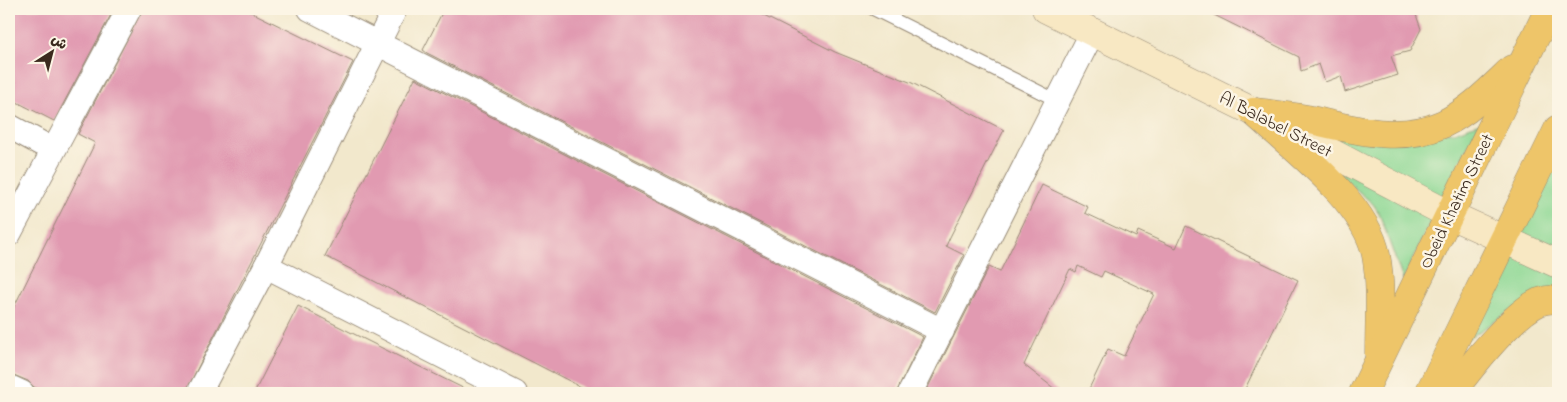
<svg xmlns="http://www.w3.org/2000/svg" width="1567" height="402" viewBox="0 0 1567 402" font-family="'Indie Flower','Playpen Sans Arabic',sans-serif">
  <style>
    .green { fill: #8ed894; stroke: #648159 }
    .building { fill: #e19ab1 }
    .lines { fill: none; stroke-linecap: round; stroke-linejoin: round }
    .lane-casing { stroke: #968975; stroke-width: 14 }
    .street-casing { stroke: #968975; stroke-width: 26 }
    .secondary-casing { stroke: #968975; stroke-width: 29 }
    .primary-casing { stroke: #968975; stroke-width: 29 }
    .lane { stroke: #fff; stroke-width: 12 }
    .street { stroke: #fff; stroke-width: 24 }
    .secondary { stroke: #f8e8c3; stroke-width: 28 }
    .primary { stroke: #eec569; stroke-width: 28 }
    .labels { text-anchor: middle; stroke-width: 5; stroke-linejoin: round; paint-order: stroke }
    .street-label { font-size: 18px; fill: #3b2a1e; stroke: #fcf5e5 }
  </style>
  <rect width="100%" height="100%" fill="#fcf5e5"/>
  <filter id="ink" filterUnits="userSpaceOnUse"><feTurbulence type="fractalNoise" baseFrequency=".02" numOctaves="2"/><feDisplacementMap in="SourceGraphic" scale="10" xChannelSelector="R" yChannelSelector="G"/><feConvolveMatrix kernelMatrix="1 2 1 2 8 2 1 2 1" color-interpolation-filters="sRGB"/></filter>
  <filter id="wash" filterUnits="userSpaceOnUse"><feTurbulence type="fractalNoise" baseFrequency=".0096" numOctaves="4" result="noise"/><feDisplacementMap in="SourceGraphic" scale="20" xChannelSelector="R" yChannelSelector="G"/><feGaussianBlur stdDeviation="1.12" result="paint"/><feColorMatrix in="noise" values="0 0 0 0 0 0 0 0 0 0 0 0 0 0 0 0 0 1.4 0 .05"/><feComposite in="paint" operator="in"/></filter>
  <g filter="url(#wash)">
    <rect width="100%" height="100%" fill="#f2e8cc"/>
    <g class="green">
      <path d="M1480,123L1441,199L1317,138L1454,132Z"/>
      <path d="M1310,149L1434,214L1403,280L1379,213L1373,204Z"/>
      <path d="M1558,153V256L1516,235Z"/>
      <path d="M1507,252L1558,274V292L1517,307L1463,342Z"/>
    </g>
    <g id="blocks">
      <g class="building">
        <path d="M9,9H114L54,121L9,98Z"/>
        <path d="M143,9H245L353,62L185,393H47L34,387L28,381L9,373V317L95,143L78,134Z"/>
        <path d="M444,9H750L835,52L912,83L1004,130L950,237L946,246L964,255L935,312L427,53L423,50Z"/>
        <path d="M1202,9H1414L1421,29L1410,51L1391,56L1398,75L1345,92L1341,76L1325,82L1319,64L1301,71L1299,57Z"/>
        <path d="M415,78L923,337L896,393H593L325,256Z"/>
        <path d="M1042,185L1088,207L1085,213L1136,237L1138,231L1176,248L1186,226L1298,280L1243,393H1087L1108,349L1124,356L1154,294L1104,271L1101,277L1078,266L1076,272L1070,269L1024,365L1060,393H925L989,267L1000,272Z"/>
        <path d="M298,306L396,355L473,393H254Z"/>
      </g>
    </g>
  </g>
  <g filter="url(#ink)">
    <use href="#blocks" fill-opacity="0" stroke="#968975" stroke-width="1"/>
    <g class="lines">
      <defs>
        <path id="lane" d="M873,9L1058,101"/>
        <g id="street">
          <path d="M310,9L942,331"/>
          <path d="M9,126L53,150"/>
          <path d="M9,234L129,9"/>
          <path d="M266,266L515,393"/>
          <path d="M9,387L22,393"/>
          <path d="M199,393L266,266L395,9"/>
          <path d="M910,393L1092,33"/>
        </g>
        <path id="secondary" d="M1046,9L1254,112L1448,214L1558,264"/>
        <g id="primary">
          <path d="M1254,112C1272,114 1290,116 1307,119C1353,129 1398,144 1443,124C1470,111 1491,89 1512,69"/>
          <path d="M1254,112C1293,148 1366,202 1376,255C1382,287 1379,322 1379,355"/>
          <path d="M1363,393L1549,9"/>
          <path d="M1429,393L1558,129"/>
          <path d="M1451,393C1470,368 1511,315 1539,302C1545,300 1552,299 1558,300"/>
        </g>
      </defs>
      <use href="#lane" class="lane-casing"/>
      <use href="#street" class="street-casing"/>
      <use href="#secondary" class="secondary-casing"/>
      <use href="#primary" class="primary-casing"/>
      <use href="#lane" class="lane"/>
      <use href="#street" class="street"/>
      <use href="#secondary" class="secondary"/>
      <use href="#primary" class="primary"/>
    </g>
  </g>
  <g class="labels">
    <g class="street-label">
      <text transform="translate(1276 124) rotate(27)" y="6">Al Balabel Street</text>
      <text transform="translate(1456 201) rotate(-64)" y="6">Obeid Khatim Street</text>
    </g>
  </g>
  <rect width="1567" height="402" fill="none" stroke="#fcf5e5" stroke-width="30"/>
  <g transform="translate(52 52) rotate(36)" stroke="#fcf5e5" stroke-width="4" paint-order="stroke">
  <path d="M0-4L9 19L0 12L-9 19Z" fill="#3b2a1e"/>
  <text y="-8" font-size="14" font-weight="bold" text-anchor="middle" fill="#3b2a1e">ش</text>
  </g>
</svg>
